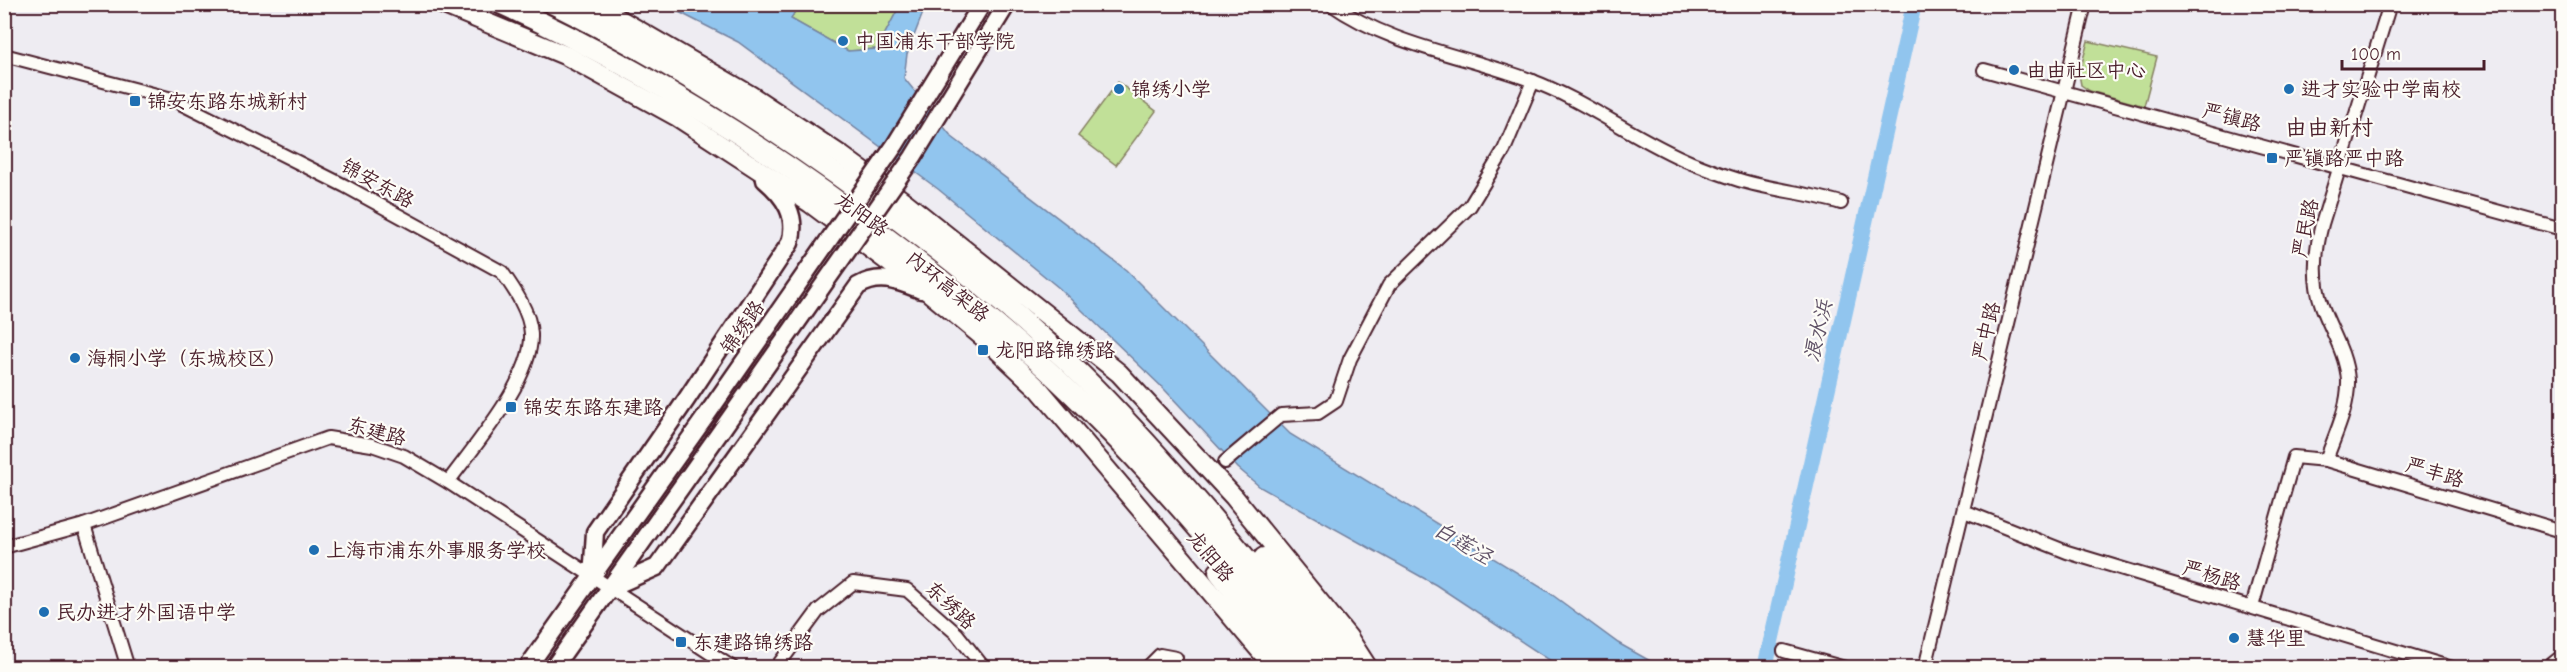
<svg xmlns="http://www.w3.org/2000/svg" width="2567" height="672" viewBox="0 0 2567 672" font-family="'Comic Neue','LXGW WenKai TC',sans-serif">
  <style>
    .green { fill: #c1e098; stroke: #868062; stroke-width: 1.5 }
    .water { fill: #91c5ee; stroke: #7583a0; stroke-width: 1.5 }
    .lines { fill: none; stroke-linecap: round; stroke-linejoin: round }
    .river { stroke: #91c5ee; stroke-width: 16 }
    .minor-casing { stroke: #4a1f2b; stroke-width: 16 }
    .secondary-casing { stroke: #4a1f2b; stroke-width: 21 }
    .primary-casing { stroke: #4a1f2b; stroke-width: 22 }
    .trunk-casing { stroke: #4a1f2b; stroke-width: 24 }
    .minor { stroke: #fdfcf7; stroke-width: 12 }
    .secondary { stroke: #fdfcf7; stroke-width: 16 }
    .primary { stroke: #fdfcf7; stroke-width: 18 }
    .trunk { stroke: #fdfcf7; stroke-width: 20 }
    .secondary-bridge-casing { stroke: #4a1f2b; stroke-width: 21; stroke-linecap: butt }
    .secondary-bridge { stroke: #fdfcf7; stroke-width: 16 }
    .poi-dot { fill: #1f6fb2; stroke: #fdfcf7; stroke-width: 2 }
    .labels { text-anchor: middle; stroke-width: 4.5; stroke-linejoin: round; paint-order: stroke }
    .poi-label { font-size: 20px; fill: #4a1f2b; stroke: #fdfcf7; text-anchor: start }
    .street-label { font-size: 20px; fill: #4a1f2b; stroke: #fdfcf7 }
    .water-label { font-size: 21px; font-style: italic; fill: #5f5166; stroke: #fdfcf7 }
    .quarter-label { font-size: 22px; fill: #4a1f2b; stroke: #fdfcf7 }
  </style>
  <rect width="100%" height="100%" fill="#eeecf2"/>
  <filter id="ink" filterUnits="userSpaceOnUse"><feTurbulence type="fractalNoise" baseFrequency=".0167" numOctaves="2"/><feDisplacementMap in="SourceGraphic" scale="12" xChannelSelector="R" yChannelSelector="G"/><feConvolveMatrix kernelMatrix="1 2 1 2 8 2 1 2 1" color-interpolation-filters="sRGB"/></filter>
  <g filter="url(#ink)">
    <g class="green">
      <path d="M805,5H900L877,49L848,51L791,19L795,11Z"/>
      <path d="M2088,41L2157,57L2144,106L2090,91L2081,85L2079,74Z"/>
      <path d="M1118,82L1156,111L1116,165L1078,136Z"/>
    </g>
    <path class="water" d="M754,4L761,9L783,5H805L795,11L791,19L848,51L877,49L900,5H926L907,54L904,78L952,137L1126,270L1290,434L1547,591L1618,643L1661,667H1560L1436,585L1260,487L1238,468L1165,390L1059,288L938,189L738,42L665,5Z"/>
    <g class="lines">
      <path class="river" d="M1765,668L1914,4"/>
      <defs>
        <g id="minor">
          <path d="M1331,4C1391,46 1463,55 1530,80C1587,101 1636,140 1692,163C1707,169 1723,175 1739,180C1772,190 1808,193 1841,203"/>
          <path d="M4,55L172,99L345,186L502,272C514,289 530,312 531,334C533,379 474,446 448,482"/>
          <path d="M1984,70L2562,229"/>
          <path d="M2326,460C2335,435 2349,407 2348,380C2346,353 2331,331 2322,306C2312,279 2315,251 2322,224L2390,4"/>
          <path d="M1225,462L1281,415L1318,413L1336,401L1350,359L1389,285L1470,206L1504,150L1533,81"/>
          <path d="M1964,511L2067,552L2452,668"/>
          <path d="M84,525L128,668"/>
          <path d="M4,547L84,525L328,438L372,445L404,456L448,482L733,668"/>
          <path d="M2252,607L2294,457L2326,460L2562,531"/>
          <path d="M1784,651L1845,668"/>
          <path d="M776,668L818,611L853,583L907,590L957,634L984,668"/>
          <path d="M1147,668L1160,655L1176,658"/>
          <path d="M1925,668L2085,4"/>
        </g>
        <g id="secondary">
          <path d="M592,578L595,532L686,400L790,243C798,216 785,197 765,180"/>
          <path d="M610,588L657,567L858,286C880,273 898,281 921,290"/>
          <path d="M527,668L706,416"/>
          <path d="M553,668L723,428"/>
        </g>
        <g id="primary">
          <path d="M442,4L567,56L676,116L810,203L930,293L989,342L1039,389L1275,668"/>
          <path d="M593,4L750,95L842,156L906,203L1119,373L1234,497L1348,637L1368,668"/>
          <path d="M2552,668L2562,660"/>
        </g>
        <g id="trunk">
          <path d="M502,4C644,69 777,153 900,248C955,290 1009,333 1059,381C1152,469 1233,568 1313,668"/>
          <path d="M554,4C683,68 804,147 918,235C983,285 1048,339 1105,399C1187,484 1261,576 1335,668"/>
          <path d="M1264,558L1358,668"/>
          <path d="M1219,572L1293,668"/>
        </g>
      </defs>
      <use href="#minor" class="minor-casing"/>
      <use href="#secondary" class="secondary-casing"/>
      <use href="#primary" class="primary-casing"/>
      <use href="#trunk" class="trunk-casing"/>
      <use href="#minor" class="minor"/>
      <use href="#secondary" class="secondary"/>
      <use href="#primary" class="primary"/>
      <use href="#trunk" class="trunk"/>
      <defs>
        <g id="secondary-bridge">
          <path d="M706,416L895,145L982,4"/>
          <path d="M723,428L913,157L1007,4"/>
        </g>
      </defs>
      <use href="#secondary-bridge" class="secondary-bridge-casing"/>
      <use href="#secondary-bridge" class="secondary-bridge"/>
    </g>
  </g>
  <g class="poi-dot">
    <circle cx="843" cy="41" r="6"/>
    <circle cx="2014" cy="70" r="6"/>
    <circle cx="1119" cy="89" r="6"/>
    <circle cx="2289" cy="89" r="6"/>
    <rect x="129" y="95" width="12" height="12" rx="3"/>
    <rect x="2266" y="152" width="12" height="12" rx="3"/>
    <rect x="977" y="344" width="12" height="12" rx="3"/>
    <circle cx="75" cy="358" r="6"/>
    <rect x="505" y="401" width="12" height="12" rx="3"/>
    <circle cx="314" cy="550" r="6"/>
    <circle cx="44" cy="612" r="6"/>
    <circle cx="2234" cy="638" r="6"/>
    <rect x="675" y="636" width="12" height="12" rx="3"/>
  </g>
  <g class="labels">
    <g class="poi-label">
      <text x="855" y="48">中国浦东干部学院</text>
      <text x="2026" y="77">由由社区中心</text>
      <text x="1131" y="96">锦绣小学</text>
      <text x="2301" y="96">进才实验中学南校</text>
      <text x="147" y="108">锦安东路东城新村</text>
      <text x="2284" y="165">严镇路严中路</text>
      <text x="995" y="357">龙阳路锦绣路</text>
      <text x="87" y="365">海桐小学（东城校区）</text>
      <text x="523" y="414">锦安东路东建路</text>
      <text x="326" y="557">上海市浦东外事服务学校</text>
      <text x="56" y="619">民办进才外国语中学</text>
      <text x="2246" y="645">慧华里</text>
      <text x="693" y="649">东建路锦绣路</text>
    </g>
    <g class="street-label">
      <text transform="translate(2232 117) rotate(15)" y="7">严镇路</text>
      <text transform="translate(378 183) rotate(29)" y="7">锦安东路</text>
      <text transform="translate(862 214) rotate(36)" y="7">龙阳路</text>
      <text transform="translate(2305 228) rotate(-78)" y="7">严民路</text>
      <text transform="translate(948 286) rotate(39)" y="7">内环高架路</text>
      <text transform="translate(742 327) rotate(-55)" y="7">锦绣路</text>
      <text transform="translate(1986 331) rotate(-76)" y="7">严中路</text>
      <text transform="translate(377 431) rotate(15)" y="7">东建路</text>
      <text transform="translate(2435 472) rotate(17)" y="7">严丰路</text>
      <text transform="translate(1211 556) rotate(50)" y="7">龙阳路</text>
      <text transform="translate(2212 575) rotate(17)" y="7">严杨路</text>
      <text transform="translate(951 605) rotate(43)" y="7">东绣路</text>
    </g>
    <g class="water-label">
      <text transform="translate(1818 331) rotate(-77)" y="7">浪水浜</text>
      <text transform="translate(1463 543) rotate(30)" y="7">白莲泾</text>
    </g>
    <g class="quarter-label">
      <text x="2329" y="135">由由新村</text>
    </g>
  </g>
  <rect width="2567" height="672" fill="none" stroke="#fdfcf7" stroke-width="24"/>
  <rect x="12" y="12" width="2543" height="648" fill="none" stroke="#4a1f2b" stroke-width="2" filter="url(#ink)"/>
  <path d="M2342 60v9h142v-9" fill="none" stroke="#4a1f2b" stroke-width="3"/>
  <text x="2351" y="60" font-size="18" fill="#4a1f2b" stroke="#fdfcf7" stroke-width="4.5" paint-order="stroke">100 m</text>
</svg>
